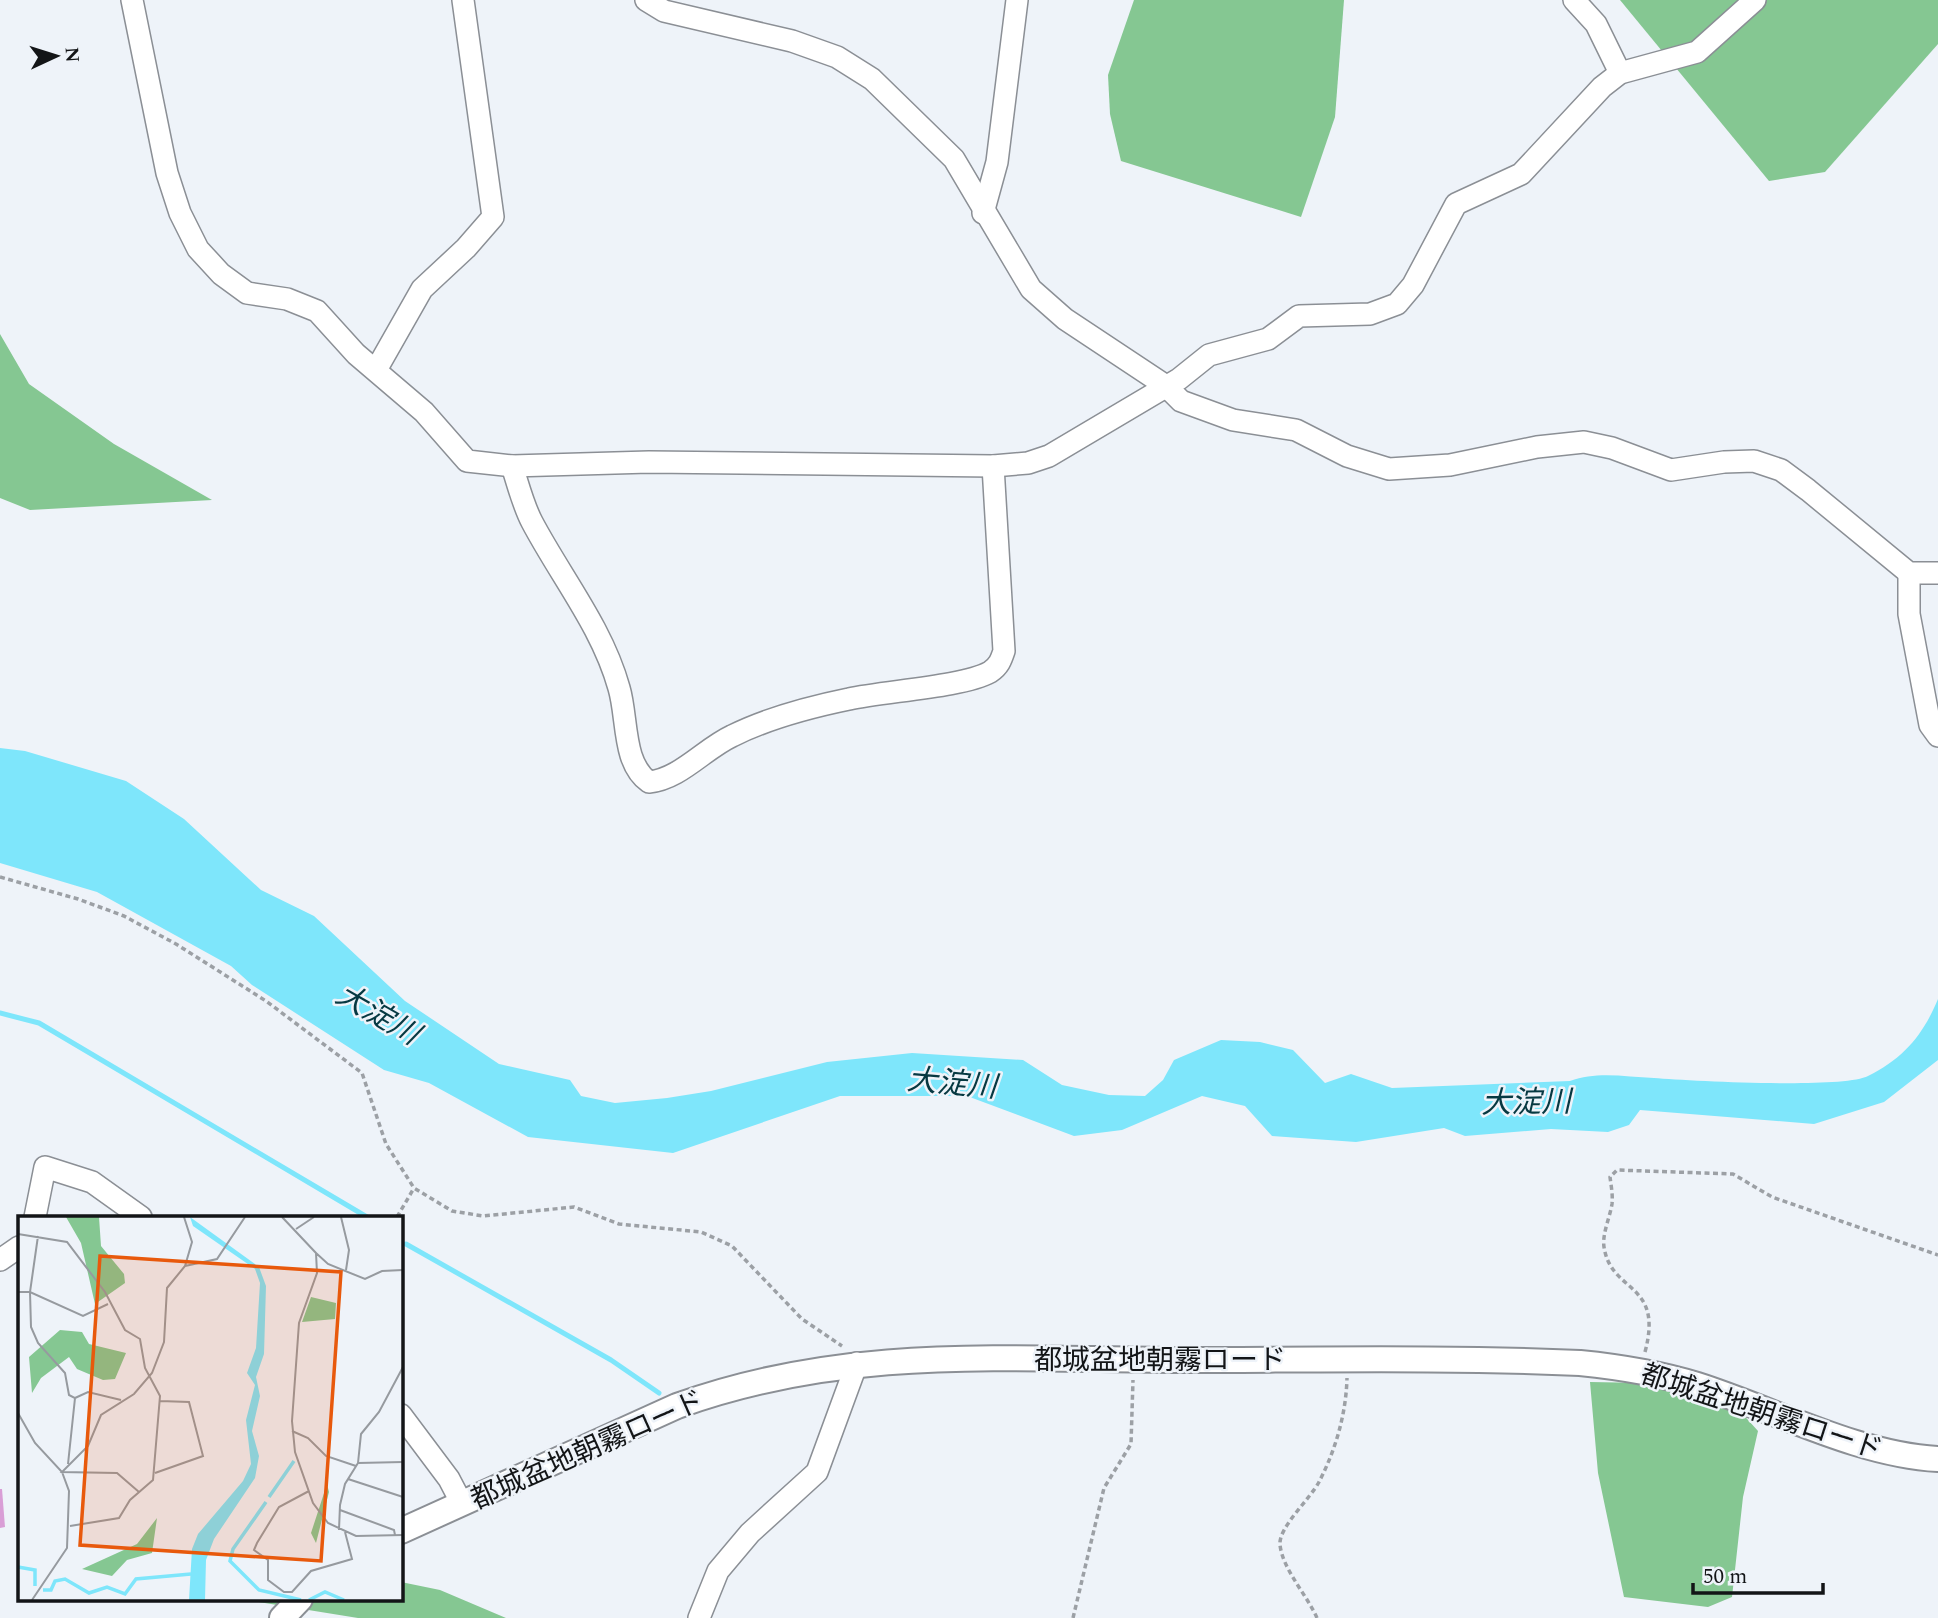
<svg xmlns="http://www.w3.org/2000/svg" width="1938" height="1618" viewBox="0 0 1938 1618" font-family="Spectral,'Noto Sans JP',serif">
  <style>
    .forest { fill: #85c792 }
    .water { fill: #7ee6fb }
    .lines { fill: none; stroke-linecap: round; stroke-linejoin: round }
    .stream { stroke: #7ee6fb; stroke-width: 5 }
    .building { fill: #d99ed6 }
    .minor-casing { stroke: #8b8f95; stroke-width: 24 }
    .tertiary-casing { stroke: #8b8f95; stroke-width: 28 }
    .path { stroke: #9ca0a5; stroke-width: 3.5; stroke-dasharray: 5 3.5; stroke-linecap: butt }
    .minor { stroke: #fff; stroke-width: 21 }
    .tertiary { stroke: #fff; stroke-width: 24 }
    .labels { text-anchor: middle; stroke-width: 5; stroke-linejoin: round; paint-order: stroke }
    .street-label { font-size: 28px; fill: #131517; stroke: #eef3f9 }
    .water-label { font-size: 30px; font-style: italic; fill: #063942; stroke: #eef3f9 }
    .inset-river { fill: none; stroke: #7ee6fb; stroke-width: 3.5 }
    .inset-road { fill: none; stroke: #969a9f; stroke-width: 2 }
    .view { fill: #e8590c; fill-opacity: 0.15; stroke: #e8590c; stroke-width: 3.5 }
    .inset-edge { fill: none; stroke: #131517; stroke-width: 3.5 }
  </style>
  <rect width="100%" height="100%" fill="#eef3f9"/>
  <g class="forest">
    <path d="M1134,0H1344L1335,117L1301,217L1121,161L1110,114L1108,75Z"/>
    <path d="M1620,0H1938V44L1825,172L1769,181Z"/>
    <path d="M0,334L29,384L114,444L212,500L30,510L0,498Z"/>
    <path d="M1590,1382L1645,1383L1739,1410L1758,1431L1743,1497L1732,1597L1708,1607L1624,1597L1598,1473Z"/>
    <path d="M401,1582L440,1590L506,1618H358L240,1599H401Z"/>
  </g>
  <path class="water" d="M0,748L25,751L126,781L184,819L261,890L314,916L405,1001L499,1064L570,1080L581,1096L615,1103L667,1098L711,1091L827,1062L912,1053L1023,1060L1062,1085L1109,1095L1145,1096L1163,1080L1174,1060L1221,1040L1260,1042L1293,1050L1325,1083L1351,1074L1392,1088L1570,1081C1597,1071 1626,1077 1654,1078C1690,1081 1843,1089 1868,1076C1904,1058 1923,1035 1938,999V1060L1884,1102L1814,1124L1640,1110L1629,1125L1608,1132L1551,1129L1465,1136L1444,1128L1356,1142L1272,1136L1245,1106L1202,1096L1122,1130L1074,1136L967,1096H840L673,1153L528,1137L429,1083L384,1070L252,985L231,966L97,892L0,863Z"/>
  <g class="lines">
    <g class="stream">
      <path d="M0,1013L39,1023L367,1217"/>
      <path d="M406,1244L611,1360L659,1393"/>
    </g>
  </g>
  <path class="building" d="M0,1489H2L5,1527L0,1528Z"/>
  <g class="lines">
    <defs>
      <g id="minor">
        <path d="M132,0L167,173L180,213L198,249L221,274L247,293L287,299L317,311L356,354L424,412L467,461L512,466L649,462L993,466L1028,463L1049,456L1179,379L1209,355L1268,339L1299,316L1370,314L1397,304L1413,285L1456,204L1521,174L1602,87L1620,73L1697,52L1755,0"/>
        <path d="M646,0L664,11L792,41L837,57L872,79L954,159L1031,289L1065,319L1166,386L1181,401L1233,420L1296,430L1347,456L1389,469L1450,465L1537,447L1584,442L1612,448L1671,470L1724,462L1754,461L1781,470L1808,490L1909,573H1938"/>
        <path d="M1574,0L1596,24L1620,73"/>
        <path d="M983,213L997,162L1017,0"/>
        <path d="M376,370L422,289L466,248L493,217L463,0"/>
        <path d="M512,466C518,484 523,505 532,522C561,577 602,627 619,688C628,718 622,763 649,782C680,779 704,749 732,736C768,718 810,707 849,699C884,691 963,687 990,672C999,666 1001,660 1004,651L993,466"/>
        <path d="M1909,573V614L1930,725L1938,736"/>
        <path d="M35,1217L45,1167L92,1182L141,1217"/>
        <path d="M0,1260L19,1247"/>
        <path d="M401,1415L449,1479L462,1504"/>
        <path d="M699,1618L718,1571L750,1533L817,1472L857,1363"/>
      </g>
      <g id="tertiary">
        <path d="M401,1531L677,1406C843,1346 1001,1359 1173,1360C1309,1360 1445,1357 1580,1363C1620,1367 1658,1373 1697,1385C1773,1409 1858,1455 1938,1459"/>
        <path d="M282,1618L300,1599"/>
      </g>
    </defs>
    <use href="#minor" class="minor-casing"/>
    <use href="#tertiary" class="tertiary-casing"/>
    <g class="path">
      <path d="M0,877L78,899L124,916L176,944L266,1001L362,1073L386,1144L414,1188L452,1211L483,1216L574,1207L619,1224L701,1232L732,1246L802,1319L842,1346"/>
      <path d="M397,1217L414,1188"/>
      <path d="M1645,1352C1664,1281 1611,1294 1604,1247C1602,1234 1610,1217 1612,1204C1613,1195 1611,1185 1610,1177L1617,1170L1733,1174L1772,1197L1938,1255"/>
      <path d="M1073,1618L1104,1488L1131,1444L1133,1380"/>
      <path d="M1317,1618C1307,1595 1283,1570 1280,1545C1278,1528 1310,1499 1319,1482C1336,1449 1346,1414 1347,1378"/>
    </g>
    <use href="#minor" class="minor"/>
    <use href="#tertiary" class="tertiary"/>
  </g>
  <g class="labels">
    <g class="street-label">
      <text x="1160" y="1369">都城盆地朝霧ロード</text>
      <text transform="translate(1762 1411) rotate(18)" y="10">都城盆地朝霧ロード</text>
      <text transform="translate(587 1449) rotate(-24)" y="10">都城盆地朝霧ロード</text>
    </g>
    <g class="water-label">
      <text transform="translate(378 1014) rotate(30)" y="10">大淀川</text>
      <text transform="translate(952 1083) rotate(5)" y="10">大淀川</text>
      <text transform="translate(1526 1102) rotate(-1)" y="10">大淀川</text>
    </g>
  </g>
  <g transform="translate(18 1216)">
    <rect width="385" height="385" fill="#eef3f9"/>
    <path d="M48,1H81L83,30L106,58L107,67L77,88L63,27ZM293,81L318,87L317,103L284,106ZM42,114L64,116L71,128L108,137L97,163L85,164L59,153L51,141L23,162L14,177L11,141ZM309,268L311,276L298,327L293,317ZM139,302L134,337L109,344L94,360L64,353L119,328Z" fill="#85c792"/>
    <path d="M172,1L241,51L248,70L246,138L238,161L242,180L234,215L241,240L237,262L196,323L188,344L187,384H171L174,333L180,318L225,265L233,248L228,204L237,169L229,157L238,132L242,67L237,53L175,10Z" fill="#7ee6fb"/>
    <path class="inset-river" d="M251,281L276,245M248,286L215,333L212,345L241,374L283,384M0,351L17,354V370M25,374H33L37,365L47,363L71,377L89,371L107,378L118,363L173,358M291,384L307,376L326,384"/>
    <path class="inset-road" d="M264,1L298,37L299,57L281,107L274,205L277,236L295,287L310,307L338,320L385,319M323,1L331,34L328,54M278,13L296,1M0,18L49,26L87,76L107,114L122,123L127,152L142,180L135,264L112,284L101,302L52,310M20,20L12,76L13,111L20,127L47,157L51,179L57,182L50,248M298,37L310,48L347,63L364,55L385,54M167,50L199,43L227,1M0,76H12L65,100L90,88M57,182L70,176L103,184M0,197L17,227L44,256L51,275L49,332L14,384M274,215L290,222L308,240L338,250M340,247L385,246M137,257L185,240L171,186L142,185M330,263L385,281M291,275L261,291L239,327L236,334L250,344V364L266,376H274L293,355L334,343L327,316M121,276L99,257L44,256L70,230L83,199L116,178L134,157L146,126L149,72L167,50L174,26L166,1M322,294L376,314L377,319M321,314L322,289L327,268L340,247L343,218L361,196L385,151"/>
    <path class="view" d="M82,40L323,56L303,345L62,329Z"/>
    <rect width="385" height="385" class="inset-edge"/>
  </g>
  <g transform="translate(56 56) rotate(86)" stroke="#eef3f9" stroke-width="5" paint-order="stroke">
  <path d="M0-5L12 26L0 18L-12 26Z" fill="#131517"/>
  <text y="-10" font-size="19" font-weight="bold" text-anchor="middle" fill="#131517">N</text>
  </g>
  <path d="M1693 1583v10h130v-10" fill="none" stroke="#131517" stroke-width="3.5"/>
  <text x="1703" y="1583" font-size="21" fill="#131517" stroke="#eef3f9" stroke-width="5" paint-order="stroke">50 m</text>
</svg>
